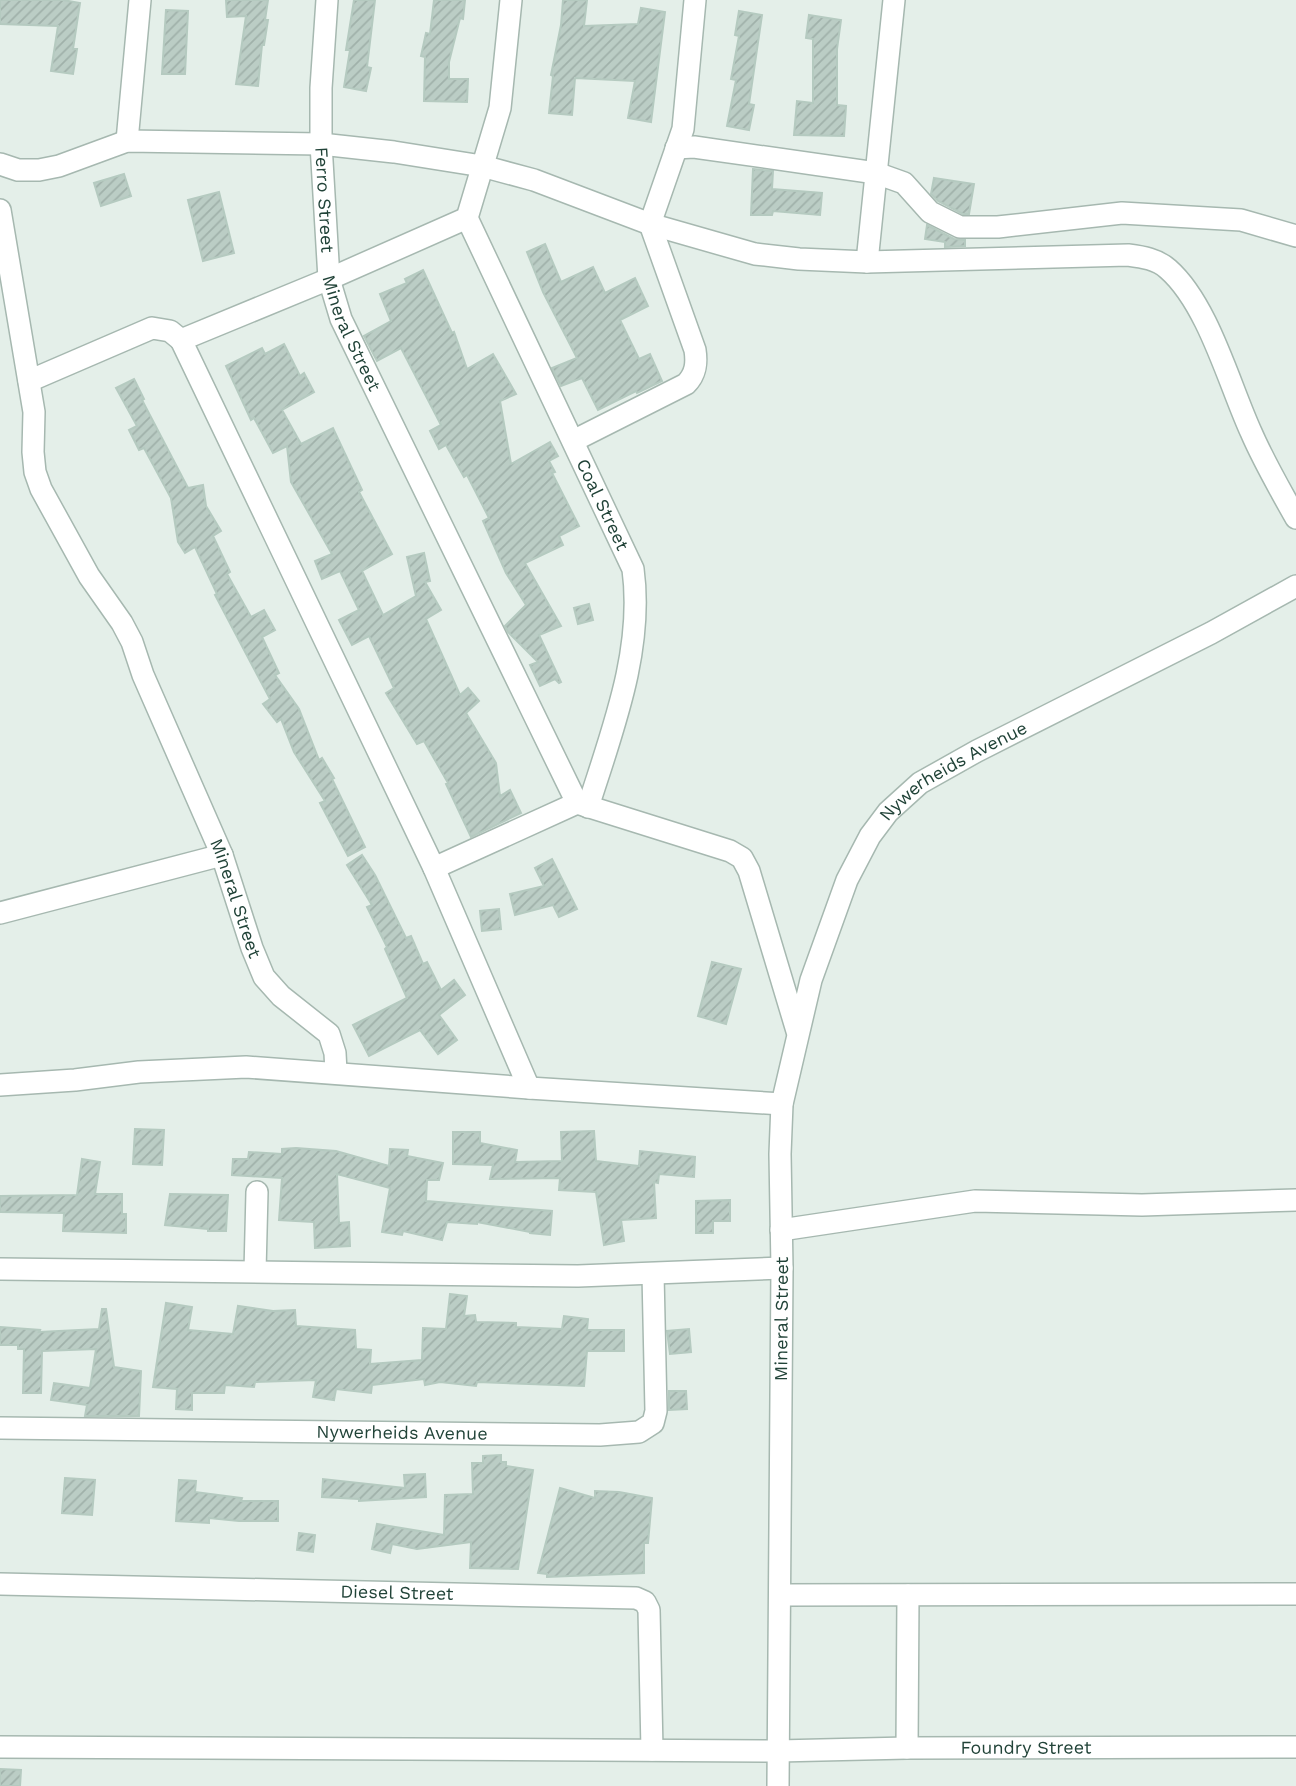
<svg xmlns="http://www.w3.org/2000/svg" width="1296" height="1786" viewBox="0 0 1296 1786" font-family="'Work Sans',sans-serif">
  <style>
    .building { fill: url(#building-hatch); stroke: #b5cac0; stroke-width: 2 }
    .lines { fill: none; stroke-linecap: round; stroke-linejoin: round }
    .minor-casing { stroke: #a6b8b0; stroke-width: 24 }
    .minor { stroke: #fff; stroke-width: 21 }
    .labels { text-anchor: middle; stroke-width: 7; stroke-linejoin: round; paint-order: stroke }
    .street-label { font-size: 18px; fill: #214338; stroke: #f5fbf8 }
  </style>
  <defs>
    <pattern id="building-hatch" width="6" height="6" patternUnits="userSpaceOnUse" patternTransform="scale(1.75)"><rect width="6" height="6" fill="#bbcdc5"/><path d="M-1 1l2-2M0 6l6-6M5 7l2-2" fill="none" stroke="#a0b1aa"/></pattern>
  </defs>
  <rect width="100%" height="100%" fill="#e4efe9"/>
  <g class="building">
    <path d="M0,0H63L80,3L73,49H77L73,74L51,71L58,26L0,24Z"/>
    <path d="M226,0H268L265,20H268L264,45H262L258,86L236,84L246,16L227,17Z"/>
    <path d="M354,0H375L367,67L371,68L366,91L344,87L350,50H346Z"/>
    <path d="M434,0H465L463,19L460,18L449,62V79H468L467,102L424,101L425,57L421,56L426,33L430,34Z"/>
    <path d="M563,0H587L584,26L638,24L641,8L665,12L651,122L628,118L635,81L575,78L572,115L549,113L553,76L551,75L561,25Z"/>
    <path d="M166,10L188,11L185,74H162Z"/>
    <path d="M739,11L762,15L749,104L754,105L749,130L727,126L736,80L731,79L739,36L735,35Z"/>
    <path d="M809,15L841,20L837,49V105L846,106L844,136L794,135L797,101L813,103V39L806,38Z"/>
    <path d="M753,169L773,171L772,189L822,193L820,215L773,211L772,215H751Z"/>
    <path d="M124,174L131,196L101,206L94,183Z"/>
    <path d="M934,178L974,184L969,214H963L938,201L931,194Z"/>
    <path d="M219,192L234,253L203,261L188,200Z"/>
    <path d="M927,225L954,239L965,240V246L945,247V242L925,239Z"/>
    <path d="M545,244L561,282L593,267L605,293L635,278L648,306L620,320L639,359L650,354L662,381L637,393L636,391L598,410L582,378L561,386L552,368L577,358L543,292L527,252Z"/>
    <path d="M423,270L452,333L454,332L467,369L493,354L516,394L500,401L511,464L550,442L558,456L549,461L555,472L552,473L579,526L559,536L563,545L525,563L561,626L539,635L561,682L559,683L555,679L540,686L530,665L538,662L508,632L505,626L526,605L506,573L483,521L489,518L467,475L464,477L446,445L439,449L430,431L441,425L401,348L377,361L364,336L391,321L380,294L407,283L405,279Z"/>
    <path d="M284,344L300,376L304,373L314,392L282,410L301,444L333,428L362,490L359,492L392,554L362,571L383,615L416,596L407,557L424,553L430,581L425,582L441,610L426,619L460,695L468,688L479,701L466,713L496,763L500,796L510,790L521,813L471,837L446,784L448,783L424,741L417,744L386,693L394,688L369,636L352,645L339,620L359,610L340,571L322,579L315,561L332,554L291,482L287,446L273,453L254,418L251,420L226,366L262,348L265,354Z"/>
    <path d="M134,379L144,399L142,400L188,488L203,485L206,506L221,531L213,536L230,572L227,574L251,617L264,610L275,630L262,637L279,673L275,675L299,709L319,760L322,758L334,778L332,779L365,847L348,856L320,803L325,801L294,752L281,719L277,722L263,704L270,699L215,595L217,594L195,547L185,553L178,542L171,498L144,448L139,450L129,430L137,426L116,388Z"/>
    <path d="M589,604L593,620L578,624L574,608Z"/>
    <path d="M362,855L375,875L406,938L411,936L423,964L427,962L441,990L454,980L465,995L439,1015L457,1040L438,1054L420,1030L369,1056L353,1025L407,998L385,949L387,947L367,907L372,905L347,865Z"/>
    <path d="M552,859L577,909L559,917L553,905L515,915L510,894L544,886L535,868Z"/>
    <path d="M499,909L501,929L482,931L480,911Z"/>
    <path d="M712,962L741,969L726,1024L698,1016Z"/>
    <path d="M135,1129L164,1130L162,1165L133,1164Z"/>
    <path d="M594,1131L596,1161L639,1166L640,1151L695,1157L694,1177L659,1174L658,1183L654,1182L656,1218L621,1220L624,1241L604,1245L596,1192L559,1190L560,1178L490,1179L493,1165L453,1164V1132H480V1143L517,1150L515,1162L562,1161L561,1132Z"/>
    <path d="M296,1148L336,1151L389,1166L390,1149L408,1150L407,1156L443,1163L439,1180H427L426,1201L552,1211L550,1235L530,1233V1232L477,1222V1224L447,1222L442,1240L403,1231L402,1235L382,1232L390,1188L337,1174L339,1223L349,1222L350,1246L315,1248L314,1222L279,1220L282,1178L232,1175L233,1159H248L249,1152L282,1154V1149Z"/>
    <path d="M82,1159L100,1162L95,1194H122V1214H126V1233L63,1231L64,1213L0,1212V1196L77,1195Z"/>
    <path d="M170,1194L228,1195L226,1231H208V1229L165,1225Z"/>
    <path d="M730,1200V1221H713V1233H696V1201Z"/>
    <path d="M450,1294L467,1296L464,1316L475,1315L476,1322L516,1323V1327L562,1329L564,1316L588,1319L587,1330H624V1351H587L584,1386L477,1382L476,1386L440,1382L425,1385L424,1379L372,1385L371,1393L336,1389L334,1400L313,1397L316,1380L255,1382L254,1387L225,1385L224,1393H192V1410L176,1409L177,1389L153,1387L166,1303L192,1307L188,1330L233,1334L238,1306L273,1311L295,1310L296,1326L355,1330L356,1349L371,1350L370,1364L422,1360L423,1328L446,1329Z"/>
    <path d="M102,1309H106L114,1367L141,1371L139,1416H85L87,1405L51,1400L54,1383L90,1388L96,1349L42,1351L41,1393H23L24,1349H18V1345H0V1327L40,1330L39,1332L99,1329Z"/>
    <path d="M689,1329L691,1352L670,1354L667,1331Z"/>
    <path d="M669,1391H686L687,1409L669,1410Z"/>
    <path d="M501,1455V1462H506V1466L533,1470L518,1569L470,1568L471,1542L417,1549L392,1544L390,1553L372,1549L377,1524L444,1535L445,1495L473,1494L472,1463H483V1456Z"/>
    <path d="M425,1474L426,1497L359,1501V1499L322,1497L323,1479L405,1488L404,1475Z"/>
    <path d="M65,1478L95,1480L92,1515L62,1513Z"/>
    <path d="M179,1480L196,1481L195,1492L242,1498L241,1501H278V1521H239L209,1518V1523L176,1521Z"/>
    <path d="M560,1488L595,1498V1491L619,1492L652,1498L648,1543H644V1573L547,1577V1574L538,1573Z"/>
    <path d="M299,1533L315,1535L313,1552L297,1550Z"/>
    <path d="M0,1769L21,1770L20,1786H0Z"/>
  </g>
  <g class="lines">
    <defs>
      <g id="minor">
        <path id="s1" d="M327,0L321,88V144L329,279L341,319L577,803L434,868"/>
        <path d="M511,0L500,108L467,218L329,279L181,340L434,868L529,1088"/>
        <path d="M127,141L140,0"/>
        <path d="M676,148L694,147L876,173L904,183L930,212L960,227H998L1122,213L1241,220L1296,236"/>
        <path d="M0,164L18,170H39L59,166L127,141L321,144L394,152L482,166L534,180L650,224L755,254L799,259L867,262L1128,255C1143,257 1157,259 1168,269C1208,304 1229,384 1251,432C1264,462 1280,490 1296,518"/>
        <path id="s2" d="M0,210L34,412L33,452L35,472L41,489L89,576L122,623L132,642L143,675L222,855L252,948L264,977L281,996L329,1034L335,1053L336,1072"/>
        <path id="s3" d="M467,218L633,569C644,650 612,731 588,807"/>
        <path d="M650,224L683,129L695,0"/>
        <path d="M867,262L894,0"/>
        <path d="M29,381L152,328L170,331L181,340"/>
        <path d="M573,441L686,384C696,374 697,363 695,350L650,224"/>
        <path d="M577,803L730,851L742,858L749,871L797,1031"/>
        <path d="M0,913L222,855"/>
        <path d="M0,1085L75,1080L139,1072L246,1067L529,1088L782,1104"/>
        <path d="M781,1230L975,1201L1142,1205L1296,1200"/>
        <path d="M0,1269L578,1276L782,1268"/>
        <path d="M255,1271L257,1192"/>
        <path id="s4" d="M0,1428L600,1435L639,1432L653,1423L656,1411L653,1274"/>
        <path id="s5" d="M0,1584L636,1598L645,1602L649,1610L652,1750"/>
        <path d="M781,1595L1296,1594"/>
        <path id="s6" d="M0,1747L778,1751L907,1748L1296,1747"/>
        <path d="M907,1748L908,1595"/>
        <path id="s7" d="M778,1786L782,1268L780,1154L782,1104L811,980L847,880L870,836L888,812L920,783L977,751L1211,633L1296,586"/>
      </g>
    </defs>
    <use href="#minor" class="minor-casing"/>
    <use href="#minor" class="minor"/>
  </g>
  <g class="labels">
    <g class="street-label">
      <text dy="6" stroke="none"><textPath href="#s1" startOffset="200">Ferro Street</textPath></text>
      <text dy="6" stroke="none"><textPath href="#s1" startOffset="338">Mineral Street</textPath></text>
      <text dy="6" stroke="none"><textPath href="#s3" startOffset="317">Coal Street</textPath></text>
      <text dy="6" stroke="none"><textPath href="#s7" startOffset="1073">Nywerheids Avenue</textPath></text>
      <text dy="6" stroke="none"><textPath href="#s2" startOffset="738">Mineral Street</textPath></text>
      <text dy="6" stroke="none"><textPath href="#s7" startOffset="467">Mineral Street</textPath></text>
      <text dy="6" stroke="none"><textPath href="#s4" startOffset="402">Nywerheids Avenue</textPath></text>
      <text dy="6" stroke="none"><textPath href="#s5" startOffset="397">Diesel Street</textPath></text>
      <text dy="6" stroke="none"><textPath href="#s6" startOffset="1026">Foundry Street</textPath></text>
    </g>
  </g>
</svg>
